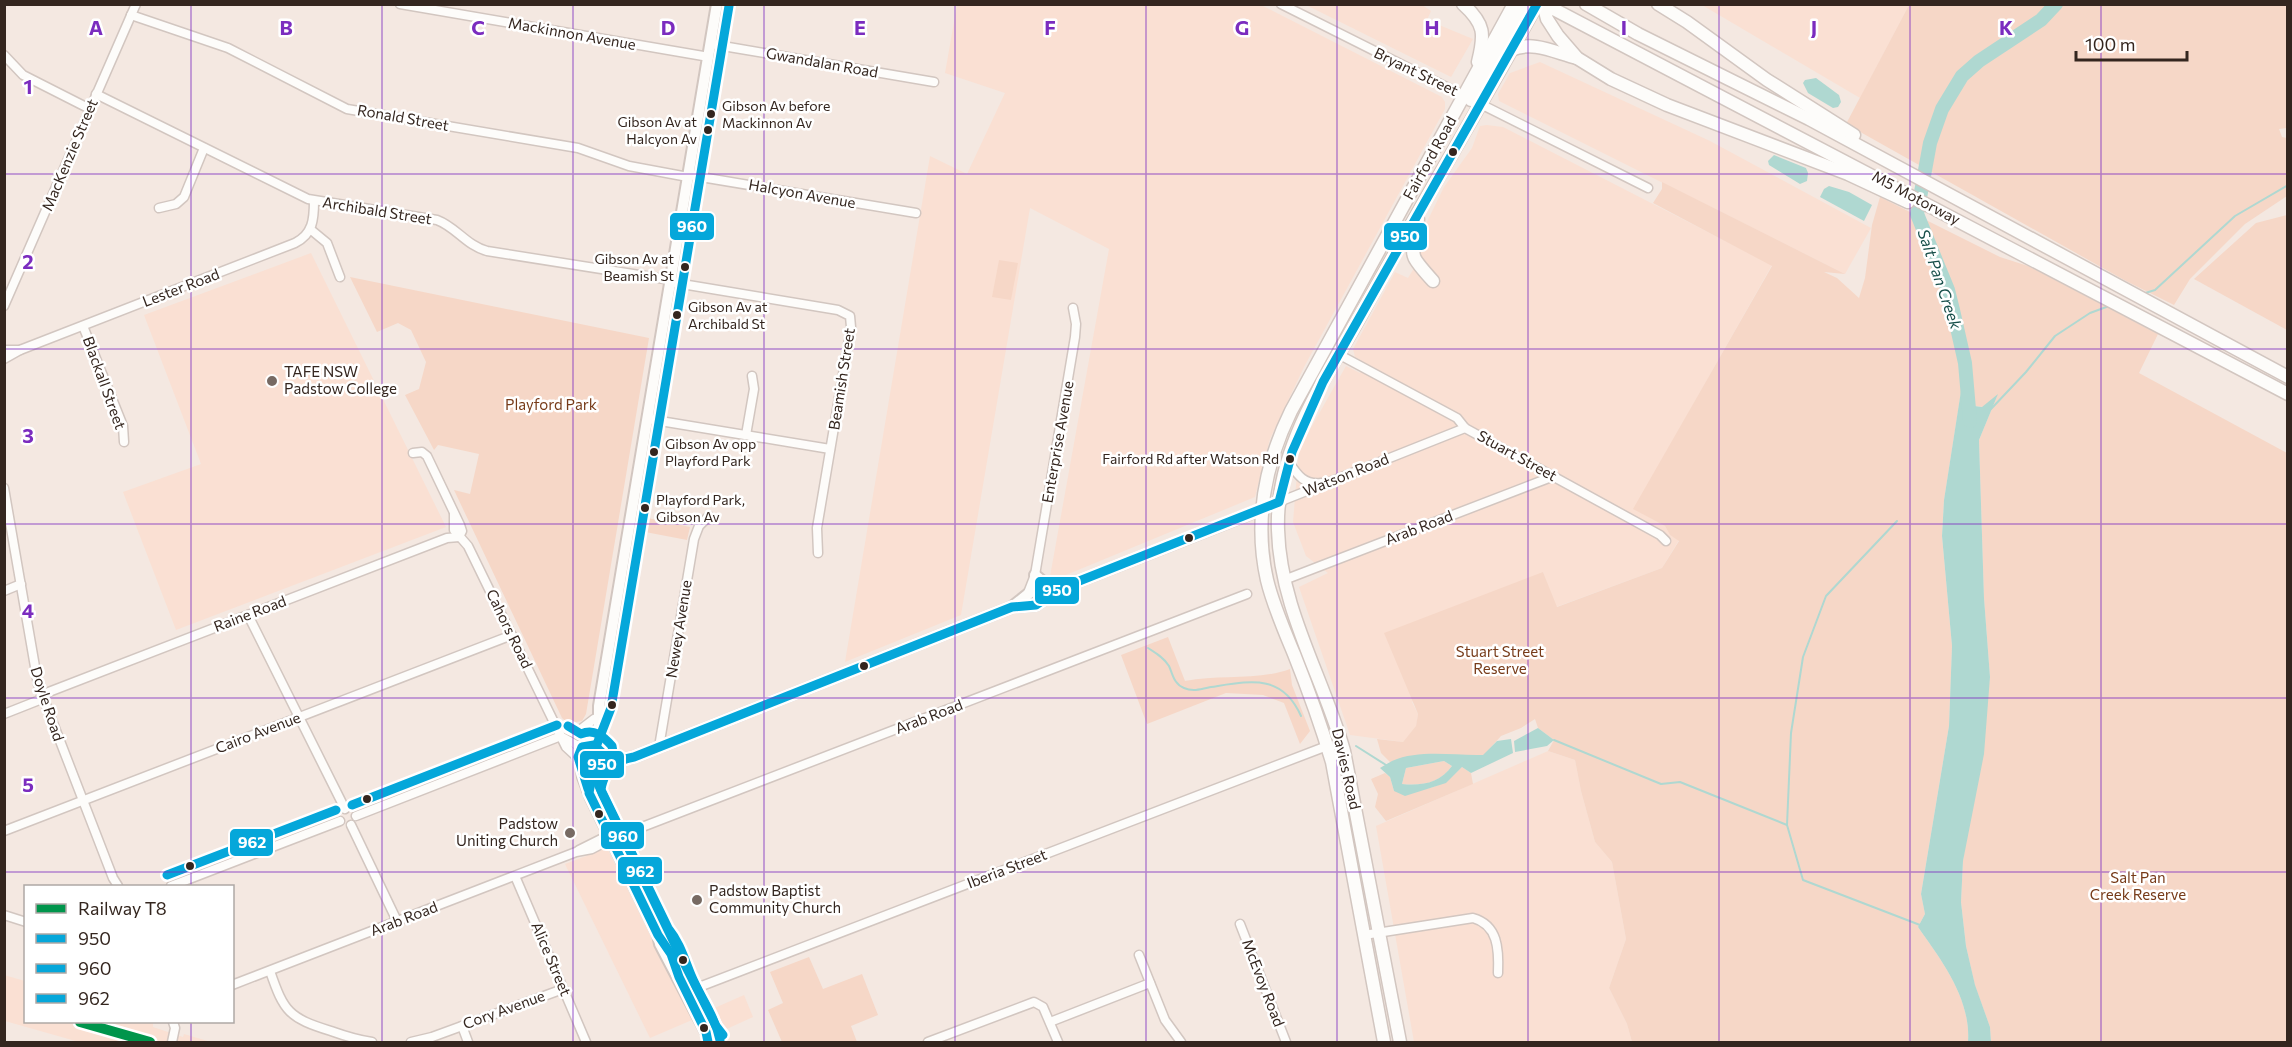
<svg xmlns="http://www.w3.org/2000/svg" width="2292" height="1047" viewBox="0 0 2292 1047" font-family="Commissioner,sans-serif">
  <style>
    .built { fill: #fae0d3 }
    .green { fill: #f6d7c7 }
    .water { fill: #afd8d1; fill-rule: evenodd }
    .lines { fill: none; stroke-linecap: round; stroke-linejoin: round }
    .stream { stroke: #afd8d1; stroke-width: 2 }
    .river { stroke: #afd8d1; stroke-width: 14 }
    .minor-casing { stroke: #d2c6c0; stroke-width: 11 }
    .major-casing { stroke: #d2c6c0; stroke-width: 14 }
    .highway-casing { stroke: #d2c6c0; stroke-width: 15 }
    .minor { stroke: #fdfcfa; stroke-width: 8 }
    .major { stroke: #fdfcfa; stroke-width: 10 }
    .highway { stroke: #fdfcfa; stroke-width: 12 }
    .bus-1-casing { stroke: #fff; stroke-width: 14 }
    .bus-2-casing { stroke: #fff; stroke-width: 14 }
    .bus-3-casing { stroke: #fff; stroke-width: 14 }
    .bus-1 { stroke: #05a7da; stroke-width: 9 }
    .bus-2 { stroke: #05a7da; stroke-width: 9 }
    .bus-3 { stroke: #05a7da; stroke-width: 9 }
    .rail-1-casing { stroke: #fff; stroke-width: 15 }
    .rail-1 { stroke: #00954c; stroke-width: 10 }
    .grid { fill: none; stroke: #7b2cbf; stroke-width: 1.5; stroke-opacity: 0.55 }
    .bus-dot { fill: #34261f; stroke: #fff; stroke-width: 2 }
    .poi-dot { fill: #776a63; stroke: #fff; stroke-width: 2 }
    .labels { text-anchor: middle; stroke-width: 5; stroke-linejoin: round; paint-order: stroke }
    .bus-label { font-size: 14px; fill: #34261f; stroke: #fff; text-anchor: start }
    .street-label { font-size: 15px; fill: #34261f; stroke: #fff }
    .poi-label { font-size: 15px; fill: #34261f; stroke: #fff; text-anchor: start }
    .park-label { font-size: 15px; fill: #773b19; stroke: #fff }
    .water-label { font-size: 16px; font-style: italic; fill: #184f4a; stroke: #fff }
    .grid-label { font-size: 20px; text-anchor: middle; font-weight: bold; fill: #7b2cbf; stroke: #fff; stroke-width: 5; stroke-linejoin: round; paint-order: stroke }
    .line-badge { stroke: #fff; stroke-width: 2 }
    .badge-label { font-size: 16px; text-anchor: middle; font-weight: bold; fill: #fff }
  </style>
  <rect width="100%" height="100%" fill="#f4e8e1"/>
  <g class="built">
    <path d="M957,5H1261L1442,97L1445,102V109L1304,367L1270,439L1255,497L1049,582L1109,249L1030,208L961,615L845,662L930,156L967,174L1005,93L945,73Z"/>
    <path d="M1306,5H1422L1431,11L1427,20L1473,39L1451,77Z"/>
    <path d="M1702,5H1909L1860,98Z"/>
    <path d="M1540,62L1710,141L1871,228L1845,274L1499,101L1498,94L1510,73Z"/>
    <path d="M1487,125L1503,127L1772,265L1634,509L1665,526L1670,535L1679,540L1662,568L1556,607L1543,572L1412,702L1418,714L1416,727L1403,742L1350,735L1299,587L1328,573L1306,556L1293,522L1299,449L1346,366L1360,373L1365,363L1355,357L1353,349L1395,272L1408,278L1419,260L1421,234L1444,187L1472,148L1480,126Z"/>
    <path d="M311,253L446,527L176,630L123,492L201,464L144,315Z"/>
    <path d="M1548,751L1575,760L1581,791L1595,842L1612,862L1626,939L1609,988L1627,1024L1632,1042H1414L1376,826Z"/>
    <path d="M607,848L692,1020L650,1038L565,864Z"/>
    <path d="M4,975L25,981L26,1022H153V1027L183,1037L184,1034L211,1042H79L5,1021Z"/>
    <path d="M744,995L753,1017L720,1032L710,1010Z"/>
  </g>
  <g class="green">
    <path d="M1909,5H2287V128L2279,129L2282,137L2287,138V196L2245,224L2190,279L2174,305L2126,281L1846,124Z"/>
    <path d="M1662,182L1845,274L1824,272L1837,278L1859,298L1865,278L1872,225L1880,197L2000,257L2028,266L2158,334L2139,373L2287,453V1042H1991L1990,1027L1975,986L1966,946L1961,902L1963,861L1990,677L1984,598L1979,440L1997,396L1983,407L1967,405L1961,392L1944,500L1942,536L1952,646L1949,726L1921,894L1925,914L1918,927C1942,961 1971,999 1968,1042H1632L1627,1024L1609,988L1626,939L1612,862L1595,842L1581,791L1575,760L1548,751L1554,740L1538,728L1535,719L1521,728L1501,736L1484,755H1429L1390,762L1381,753L1377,739L1403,742L1416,726L1418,714L1384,633L1543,572L1557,607L1662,568L1679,541L1670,535L1665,526L1633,509L1772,266L1653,203L1662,189Z"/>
    <path d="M2287,215H2288L2287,330L2194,279L2256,223Z"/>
    <path d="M999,260L1018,263L1011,300L992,297Z"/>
    <path d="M350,277L649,338L586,714L582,721C573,723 569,724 562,718L454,490L470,494L479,454L438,445L434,450L405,395L419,389L426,362L411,330L398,323L377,332Z"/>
    <path d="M643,517L690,527L687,540L640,531Z"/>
    <path d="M1168,637L1185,681C1220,674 1257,681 1290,669L1292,685L1310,731L1300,744L1284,703L1263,695L1226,693L1147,724L1121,655Z"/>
    <path d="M1444,761L1452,766C1440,783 1423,786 1402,784L1406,768Z"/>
    <path d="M1462,767L1471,773L1473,784L1386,821L1375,807L1378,794L1371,779L1385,773L1390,777L1394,791C1427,789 1437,792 1462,767Z"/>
    <path d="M809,957L823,989L862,974L878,1015L851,1026L857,1042H782L768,1010L783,1003L770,972Z"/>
  </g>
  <g class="water">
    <path d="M1816,78L1839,95L1841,102L1838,107L1833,108L1808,93L1803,83L1805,80Z"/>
    <path d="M1774,155L1806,168L1808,173L1807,181L1800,184L1769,165L1768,161Z"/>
    <path d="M1829,186L1849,192L1872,205L1864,221L1820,197L1824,189Z"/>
    <path d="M1961,391L1967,405L1982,407L1998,394L1979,440L1984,598L1990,677L1984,754L1963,861L1961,902L1966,946L1975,985L1990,1027L1991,1042H1968C1971,999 1942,961 1918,927L1925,914L1921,894L1949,726L1952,646L1942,536L1944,500Z"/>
    <path d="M1538,728L1554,740L1547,746L1515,752L1514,741Z"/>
    <path d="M1511,739L1513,753L1471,773L1462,767L1446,783L1405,796L1394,791L1390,777L1380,768C1384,766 1388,763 1392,761C1420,749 1454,756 1483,755L1497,741ZM1444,761L1452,766C1440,783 1422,786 1402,784L1406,768Z"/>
  </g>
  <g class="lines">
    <g class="stream">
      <path d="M2142,294L2155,290L2235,216L2288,185"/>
      <path d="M1991,409L2026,372L2055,336L2090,313L2109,306"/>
      <path d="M1897,521L1826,596L1803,657L1791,733L1787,825L1803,880L1920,925"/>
      <path d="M1148,648C1156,653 1164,658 1169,666C1173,675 1174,684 1184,688C1193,692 1202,689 1211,687C1250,681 1282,673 1301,716"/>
      <path d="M1554,740L1661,784L1680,782L1787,825"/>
      <path d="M1356,746L1386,765"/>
    </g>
    <path class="river" d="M1970,421L1965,363L1953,310L1948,290L1917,214L1930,143L1942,109L1962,76L1979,61L2041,20L2056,4"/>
    <defs>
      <g id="minor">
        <path d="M400,4L709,57"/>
        <path d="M1281,4L1648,188"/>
        <path d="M131,15L228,48L347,109L578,148L629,166L688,177"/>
        <path d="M711,44L934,82"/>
        <path d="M4,55L23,75L90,109"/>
        <path d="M96,94L308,199L437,220C456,227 467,246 487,251L671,280"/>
        <path d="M689,175L916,213"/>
        <path d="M159,208L176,204L184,197L204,148"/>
        <path d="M310,229L327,243L340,277"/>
        <path d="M670,282L838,310L850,316L851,327L817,528L818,553"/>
        <path d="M4,306L136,4"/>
        <path d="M83,326L123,426L124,442"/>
        <path d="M4,350H20L295,243C313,234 314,219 314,201"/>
        <path d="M1338,354L1457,418L1465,428L1660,535L1666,541"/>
        <path d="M4,359L20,350"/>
        <path d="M648,419L830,449"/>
        <path d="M746,435L754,389L752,376"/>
        <path d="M413,453L422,452L427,456L460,525L462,531L459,537"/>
        <path d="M1288,461C1297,474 1303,485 1321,483"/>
        <path d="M4,488L38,684L113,878L118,886"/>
        <path d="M1279,502L1465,428"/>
        <path d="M454,514V530L468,546L566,747L579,759"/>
        <path d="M1284,580L1554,476"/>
        <path d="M4,591L21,584"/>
        <path d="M1028,593L1035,575L1075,337L1076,324L1073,308"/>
        <path d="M248,615L345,809"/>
        <path d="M41,695L447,538L459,537"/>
        <path d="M4,714L42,699"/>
        <path d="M556,725L571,732L581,729L594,719"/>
        <path d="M564,738L582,748"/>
        <path d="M659,747L694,539L699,526L709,516"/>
        <path d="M356,816L561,736"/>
        <path d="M351,825L397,921"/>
        <path d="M4,831L512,635"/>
        <path d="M579,850L601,839H611"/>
        <path d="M515,876L586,1042"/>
        <path d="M171,886L340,821"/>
        <path d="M4,915L26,922"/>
        <path d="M1240,924L1286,1042"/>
        <path d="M1364,935L1473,918C1498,925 1499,949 1498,973"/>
        <path d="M1139,955L1165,1020L1181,1042"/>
        <path d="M270,971C284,1012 289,1018 331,1031C345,1036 358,1040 372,1042"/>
        <path d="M232,985L576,852L592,849L611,839L1247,594"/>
        <path d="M686,992L1327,746"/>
        <path d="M1050,1022L1150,983"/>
        <path d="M462,1026L468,1042"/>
        <path d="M172,1042L175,1028L173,1022"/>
        <path d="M411,1042L432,1037L563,989"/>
        <path d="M928,1042L1034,1002L1043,1007L1058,1042"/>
      </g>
      <g id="major">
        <path d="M1035,575L1048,586L1059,589"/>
        <path d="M1012,607L1032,591L1039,594L1040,599L1038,603"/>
        <circle cx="590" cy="756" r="11"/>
        <path d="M599,748V706L717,4"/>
        <path d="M581,763L583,777L591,798L658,935L660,944L706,1032L714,1042"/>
        <path d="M596,765L634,757L1012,607L1036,605L1059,589L1262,509"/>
      </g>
      <g id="highway">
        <path d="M1463,4C1485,24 1485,34 1478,62"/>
        <path d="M1543,4L1547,19L1558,36L1577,58L1611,79L1667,105L1848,174L1908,202"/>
        <path d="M1544,4L2288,394"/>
        <path d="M1586,4L1638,34L1809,119L2288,377"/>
        <path d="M1658,4L1687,22L1767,80L1854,135"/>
        <path d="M1511,50C1533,40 1556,53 1577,58"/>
        <path d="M1471,100L1525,4"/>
        <path d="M1418,219C1415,258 1403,248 1433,281"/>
        <path d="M1384,1042L1332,762C1321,725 1308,689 1294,654C1284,630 1273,605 1267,580C1254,522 1265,464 1291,411L1514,4"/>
        <path d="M1400,1042L1344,751C1323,677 1280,608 1278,530C1275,449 1325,380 1362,313C1418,209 1480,108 1537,4"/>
      </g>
    </defs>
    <use href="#minor" class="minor-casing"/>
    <use href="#major" class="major-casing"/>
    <use href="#highway" class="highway-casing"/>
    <use href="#minor" class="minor"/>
    <use href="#major" class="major"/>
    <use href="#highway" class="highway"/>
    <defs>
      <g id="bus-1">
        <path d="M588,789L578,757L582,747L594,745L607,757L626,759"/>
        <path d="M708,1042L706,1032L679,977L671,954L658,935L589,793L594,766L634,757L1012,607L1036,605L1059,589L1279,502L1292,452L1323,382L1537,4"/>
      </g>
      <path id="bus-2" d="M723,1035L716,1026L680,955L602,793L594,775L592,757L611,708L729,6"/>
      <g id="bus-3">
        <path d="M568,726L581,734C594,728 603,736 612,746C616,764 602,774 601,790L668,928C680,943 684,958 691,975C700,997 715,1016 720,1040"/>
        <path d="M352,805L557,725"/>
        <path d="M167,875L336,810"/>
      </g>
    </defs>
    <use href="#bus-1" class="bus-1-casing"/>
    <use href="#bus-2" class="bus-2-casing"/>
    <use href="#bus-3" class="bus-3-casing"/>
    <use href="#bus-1" class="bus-1"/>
    <use href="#bus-2" class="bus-2"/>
    <use href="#bus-3" class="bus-3"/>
    <defs>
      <path id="rail-1" d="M80,1022L150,1042"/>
    </defs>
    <use href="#rail-1" class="rail-1-casing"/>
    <use href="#rail-1" class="rail-1"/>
  </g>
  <path class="grid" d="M191,4V886M382,4V1042M573,4V1042M764,4V1042M955,4V1042M1146,4V1042M1337,4V1042M1528,4V1042M1719,4V1042M1910,4V1042M2101,4V1042M4,174H2288M4,349H2288M4,524H2288M4,698H2288M4,872H2288M191,1022V1042"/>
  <g class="bus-dot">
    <circle cx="711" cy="114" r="5"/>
    <circle cx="708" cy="130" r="5"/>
    <circle cx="1453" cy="152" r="5"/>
    <circle cx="685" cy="267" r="5"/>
    <circle cx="677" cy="315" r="5"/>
    <circle cx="654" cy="452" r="5"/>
    <circle cx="1290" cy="459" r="5"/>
    <circle cx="645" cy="508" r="5"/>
    <circle cx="1189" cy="538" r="5"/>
    <circle cx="864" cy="666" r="5"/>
    <circle cx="612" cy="705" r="5"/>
    <circle cx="367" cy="799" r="5"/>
    <circle cx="599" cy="814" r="5"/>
    <circle cx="190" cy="866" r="5"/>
    <circle cx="683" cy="960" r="5"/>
    <circle cx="704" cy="1028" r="5"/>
  </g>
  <g class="poi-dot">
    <circle cx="272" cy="381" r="6"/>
    <circle cx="570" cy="833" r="6"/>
    <circle cx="697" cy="900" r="6"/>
  </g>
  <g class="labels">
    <g class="bus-label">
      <text x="722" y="111">Gibson Av before<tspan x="722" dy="17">Mackinnon Av</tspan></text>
      <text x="697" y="127" text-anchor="end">Gibson Av at<tspan x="697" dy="17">Halcyon Av</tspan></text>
      <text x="674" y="264" text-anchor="end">Gibson Av at<tspan x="674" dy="17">Beamish St</tspan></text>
      <text x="688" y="312">Gibson Av at<tspan x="688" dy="17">Archibald St</tspan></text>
      <text x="665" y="449">Gibson Av opp<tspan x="665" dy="17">Playford Park</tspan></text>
      <text x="1279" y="464" text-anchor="end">Fairford Rd after Watson Rd</text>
      <text x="656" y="505">Playford Park,<tspan x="656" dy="17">Gibson Av</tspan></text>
    </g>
    <g class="street-label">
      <text transform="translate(572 34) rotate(10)" y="5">Mackinnon Avenue</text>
      <text transform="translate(822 63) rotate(10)" y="5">Gwandalan Road</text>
      <text transform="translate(1416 72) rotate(26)" y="5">Bryant Street</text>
      <text transform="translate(403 118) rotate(10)" y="5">Ronald Street</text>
      <text transform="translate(70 155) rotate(-67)" y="5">MacKenzie Street</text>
      <text transform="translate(1430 158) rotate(-61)" y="5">Fairford Road</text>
      <text transform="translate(802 194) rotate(10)" y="5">Halcyon Avenue</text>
      <text transform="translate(1916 198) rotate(28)" y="5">M5 Motorway</text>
      <text transform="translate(377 211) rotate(9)" y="5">Archibald Street</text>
      <text transform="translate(181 288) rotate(-21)" y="5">Lester Road</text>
      <text transform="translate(842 379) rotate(-81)" y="5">Beamish Street</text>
      <text transform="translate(104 383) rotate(70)" y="5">Blackall Street</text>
      <text transform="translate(1058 442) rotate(-80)" y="5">Enterprise Avenue</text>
      <text transform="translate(1517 456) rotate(29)" y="5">Stuart Street</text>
      <text transform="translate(1346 475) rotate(-22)" y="5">Watson Road</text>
      <text transform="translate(1419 528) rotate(-21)" y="5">Arab Road</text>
      <text transform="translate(250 614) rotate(-21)" y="5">Raine Road</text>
      <text transform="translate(509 629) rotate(64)" y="5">Cahors Road</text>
      <text transform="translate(679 629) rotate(-81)" y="5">Newey Avenue</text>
      <text transform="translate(47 704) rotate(72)" y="5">Doyle Road</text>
      <text transform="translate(929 717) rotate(-21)" y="5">Arab Road</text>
      <text transform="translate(258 733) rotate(-21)" y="5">Cairo Avenue</text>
      <text transform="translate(1346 769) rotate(77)" y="5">Davies Road</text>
      <text transform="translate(1007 869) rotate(-21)" y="5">Iberia Street</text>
      <text transform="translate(404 919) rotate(-21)" y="5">Arab Road</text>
      <text transform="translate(551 959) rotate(67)" y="5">Alice Street</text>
      <text transform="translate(1263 983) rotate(69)" y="5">McEvoy Road</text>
      <text transform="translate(504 1010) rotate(-20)" y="5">Cory Avenue</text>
    </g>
    <g class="poi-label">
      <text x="284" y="377">TAFE NSW<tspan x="284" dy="17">Padstow College</tspan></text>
      <text x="558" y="829" text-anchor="end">Padstow<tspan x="558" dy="17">Uniting Church</tspan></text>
      <text x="709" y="896">Padstow Baptist<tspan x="709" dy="17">Community Church</tspan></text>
    </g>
    <g class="park-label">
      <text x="551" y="410">Playford Park</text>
      <text x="1500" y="657">Stuart Street<tspan x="1500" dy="17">Reserve</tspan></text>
      <text x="2138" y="883">Salt Pan<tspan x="2138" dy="17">Creek Reserve</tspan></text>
    </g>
    <g class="water-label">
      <text transform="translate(1940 279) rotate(71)" y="6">Salt Pan Creek</text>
    </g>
  </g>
  <g class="grid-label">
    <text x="96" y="35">A</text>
    <text x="286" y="35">B</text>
    <text x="478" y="35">C</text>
    <text x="668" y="35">D</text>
    <text x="860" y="35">E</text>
    <text x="1050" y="35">F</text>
    <text x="1242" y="35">G</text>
    <text x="1432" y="35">H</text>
    <text x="1624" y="35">I</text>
    <text x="1814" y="35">J</text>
    <text x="2006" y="35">K</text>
    <text x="28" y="94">1</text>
    <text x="28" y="269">2</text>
    <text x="28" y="443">3</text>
    <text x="28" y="618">4</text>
    <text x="28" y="792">5</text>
  </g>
  <g class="line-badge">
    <rect x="669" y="212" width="46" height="29" rx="6" fill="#05a7da"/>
    <rect x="1383" y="222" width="45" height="29" rx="6" fill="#05a7da"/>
    <rect x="1034" y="576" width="46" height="29" rx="6" fill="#05a7da"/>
    <rect x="579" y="750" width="46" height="29" rx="6" fill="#05a7da"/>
    <rect x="600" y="821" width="45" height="29" rx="6" fill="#05a7da"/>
    <rect x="229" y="828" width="45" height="29" rx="6" fill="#05a7da"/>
    <rect x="617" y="856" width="46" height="29" rx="6" fill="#05a7da"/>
  </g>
  <g class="badge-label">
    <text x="692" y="232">960</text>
    <text x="1405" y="242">950</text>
    <text x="1057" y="596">950</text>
    <text x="602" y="770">950</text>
    <text x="623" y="842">960</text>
    <text x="252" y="848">962</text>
    <text x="640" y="877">962</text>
  </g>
  <rect width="2292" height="1047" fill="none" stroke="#34261f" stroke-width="12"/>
  <rect x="24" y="885" width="210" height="138" fill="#ffffff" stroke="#aea8a5" stroke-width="1.5"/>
  <rect x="36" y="904" width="30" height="9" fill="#00954c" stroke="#aea8a5" stroke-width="1.5"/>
  <text x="78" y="915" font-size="18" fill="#34261f">Railway T8</text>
  <rect x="36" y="934" width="30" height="9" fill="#05a7da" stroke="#aea8a5" stroke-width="1.5"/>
  <text x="78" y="945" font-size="18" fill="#34261f">950</text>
  <rect x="36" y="964" width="30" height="9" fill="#05a7da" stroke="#aea8a5" stroke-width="1.5"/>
  <text x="78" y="975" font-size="18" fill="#34261f">960</text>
  <rect x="36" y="994" width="30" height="9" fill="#05a7da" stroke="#aea8a5" stroke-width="1.5"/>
  <text x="78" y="1005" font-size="18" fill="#34261f">962</text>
  <path d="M2076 51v9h111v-9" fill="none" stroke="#34261f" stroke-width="3"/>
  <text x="2085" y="51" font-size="18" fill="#34261f" stroke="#ffffff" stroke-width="4.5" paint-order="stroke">100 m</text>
</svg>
